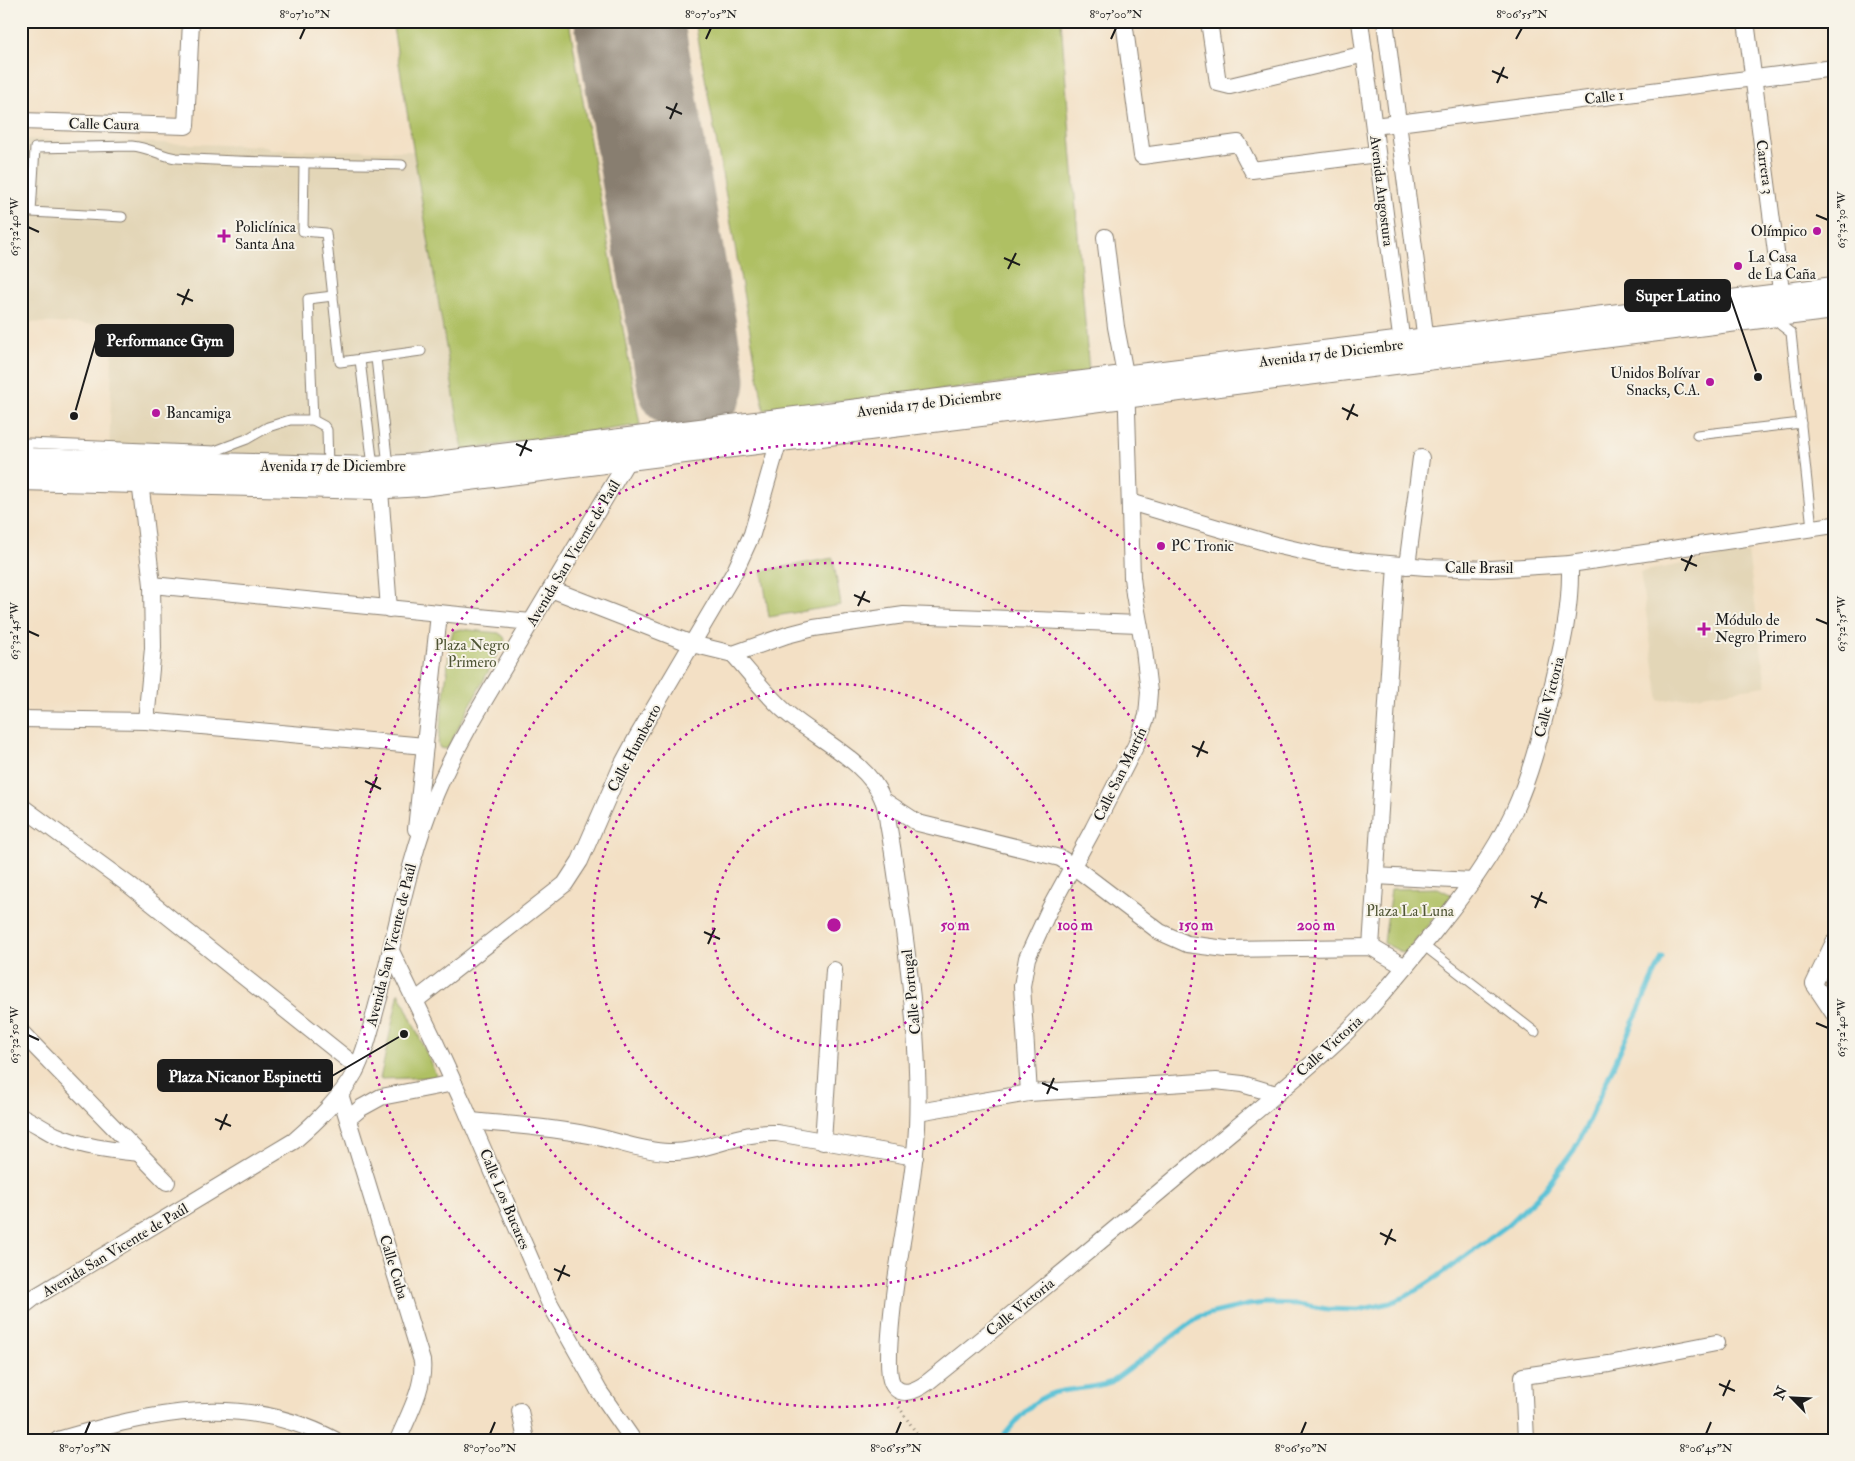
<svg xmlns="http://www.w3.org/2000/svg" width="1855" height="1461" viewBox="0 0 1855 1461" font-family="'IM FELL Double Pica',serif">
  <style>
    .built { fill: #e3d6b7 }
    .green { fill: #afc063; stroke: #666e40 }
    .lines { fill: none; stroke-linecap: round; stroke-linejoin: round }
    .stream { stroke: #59c1d6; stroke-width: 5 }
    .runway { stroke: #887e70; stroke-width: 109 }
    .lane-casing { stroke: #887e70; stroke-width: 11 }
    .street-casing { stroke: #887e70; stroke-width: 18 }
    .secondary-casing { stroke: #887e70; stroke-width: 26 }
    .path { stroke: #887e70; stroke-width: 3; stroke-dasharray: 1 4; stroke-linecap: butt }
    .lane { stroke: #fff; stroke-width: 9 }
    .street { stroke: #fff; stroke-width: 16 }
    .secondary { stroke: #fff; stroke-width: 24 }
    .ticks { fill: none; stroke: #1c1c1c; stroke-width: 2 }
    .ring { fill: none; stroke: #b5179e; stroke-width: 2.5; stroke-dasharray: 2.5 5 }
    .poi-dot { fill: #b5179e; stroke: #f7f3e8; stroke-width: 2 }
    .labels { text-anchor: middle; stroke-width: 4; stroke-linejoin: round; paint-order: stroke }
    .street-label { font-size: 15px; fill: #1c1c1c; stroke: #f7f3e8 }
    .poi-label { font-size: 15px; fill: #1c1c1c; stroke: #f7f3e8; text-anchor: start }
    .park-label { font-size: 15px; fill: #4f5535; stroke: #f7f3e8 }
    .centre { fill: #b5179e; stroke: #f7f3e8; stroke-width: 2.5 }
    .ring-label { font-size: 15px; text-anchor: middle; font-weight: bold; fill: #b5179e; stroke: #f7f3e8; stroke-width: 4; stroke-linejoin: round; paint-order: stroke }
    .leader { fill: none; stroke: #1c1c1c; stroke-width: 2 }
    .callout-dot { fill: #1c1c1c; stroke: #f7f3e8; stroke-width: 2 }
    .callout { fill: #1c1c1c; stroke: #1c1c1c; stroke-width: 2 }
    .callout-label { font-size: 16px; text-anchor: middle; font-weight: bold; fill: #fff }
    .neatline { fill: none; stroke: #1c1c1c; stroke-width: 2 }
    .ticks-label { font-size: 12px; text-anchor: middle; fill: #1c1c1c }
  </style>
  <rect width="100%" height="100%" fill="#f7f3e8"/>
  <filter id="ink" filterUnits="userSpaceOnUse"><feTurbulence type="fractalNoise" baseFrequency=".02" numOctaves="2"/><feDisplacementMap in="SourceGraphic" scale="10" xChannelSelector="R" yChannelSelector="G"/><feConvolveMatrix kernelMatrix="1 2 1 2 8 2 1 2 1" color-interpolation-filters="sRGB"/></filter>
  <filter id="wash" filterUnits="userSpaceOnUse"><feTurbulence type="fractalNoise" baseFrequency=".0096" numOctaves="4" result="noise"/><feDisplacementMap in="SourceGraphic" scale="20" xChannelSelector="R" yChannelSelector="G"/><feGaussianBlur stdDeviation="1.12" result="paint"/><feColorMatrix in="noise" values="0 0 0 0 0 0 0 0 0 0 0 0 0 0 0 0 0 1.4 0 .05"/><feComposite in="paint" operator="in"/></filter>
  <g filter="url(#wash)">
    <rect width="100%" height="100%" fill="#f3e0c5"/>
    <g class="built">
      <path d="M21,139L266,146L270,150L413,151L463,450L404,459L109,456L113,325L21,322Z"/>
      <path d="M1748,552L1766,686L1659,701L1640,572Z"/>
    </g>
    <g class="green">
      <path d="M392,21H569L640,425L463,450Z"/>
      <path d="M695,21H1061L1089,373L764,410Z"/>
      <path d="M833,558L841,605L769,617L762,571Z"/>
      <path d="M460,629L499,633L504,637L505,640L448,747L445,749L440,748L438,744L451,639L453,631Z"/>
      <path d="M1438,888L1450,894V898L1405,954L1384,943L1391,889Z"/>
      <path d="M399,992L437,1077L380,1079Z"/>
    </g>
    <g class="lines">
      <path class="stream" d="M1000,1440C1018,1420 1033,1395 1062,1391C1079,1388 1095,1388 1111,1382L1200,1316L1248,1305L1265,1303L1298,1304L1327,1309L1358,1310L1390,1303L1407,1296L1437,1277L1508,1225L1544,1190L1574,1150L1583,1133L1662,958"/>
      <path class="runway" d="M629,21L691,380"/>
    </g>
  </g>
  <g filter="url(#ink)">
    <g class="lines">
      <defs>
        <g id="lane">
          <path d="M304,163L303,231L326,233L340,362L421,351"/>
          <path d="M122,217L31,212L35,148L132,146C148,147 161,156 176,158C251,163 327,163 402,165"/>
          <path d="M1773,319L1791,333L1812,528"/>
          <path d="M360,360L372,458L378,469L387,457L376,358"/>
          <path d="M313,420L308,299L333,296"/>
          <path d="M1697,435L1801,423"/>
          <path d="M27,460L28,443L215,451L247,439L268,427L290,420H313L324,426L327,430L328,468"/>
          <path d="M1423,945L1535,1032"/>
        </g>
        <g id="street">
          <path d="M1124,21L1142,156L1238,143L1252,170L1377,154"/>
          <path d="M1209,21L1218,83L1230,86L1365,54"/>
          <path d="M1360,21L1403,352"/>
          <path d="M1385,21L1427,349"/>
          <path d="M1746,21L1783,306"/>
          <path d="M21,121L186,126L191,21"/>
          <path d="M1374,126L1834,68"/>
          <path d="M379,477L389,609"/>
          <path d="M140,481L152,585L153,648L146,721"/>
          <path d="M1130,502L1275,545L1323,556L1365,562L1426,567L1491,569L1570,564L1834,525"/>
          <path d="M1407,566L1421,458"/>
          <path d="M152,585L531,622"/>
          <path d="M551,589L692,644L733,654L787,635L814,628L904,615L1139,624"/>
          <path d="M733,654C751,674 767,696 787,713C817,739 869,762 883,800C887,809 887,820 889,829C894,856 897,882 901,909C911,982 920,1054 917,1128C914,1184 901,1239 894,1295C892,1313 885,1369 892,1383C900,1399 917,1390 928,1382C1018,1310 1107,1236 1195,1162C1242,1122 1291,1084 1336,1042C1372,1009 1402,971 1433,933C1464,894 1493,856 1514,811C1531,774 1541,732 1551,692C1562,647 1571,611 1570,564"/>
          <path d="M21,719L146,721L425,746"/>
          <path d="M883,800L918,823L1060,858L1073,866L1160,932L1187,944L1226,949L1371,947L1405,967"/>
          <path d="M21,806L129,885L357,1067"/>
          <path d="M416,829L439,614"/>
          <path d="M1375,876L1473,881"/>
          <path d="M1834,942L1814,984L1834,1014"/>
          <path d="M1371,947L1396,565"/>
          <path d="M391,951L435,1042L464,1105L549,1302L599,1391L633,1440"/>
          <path d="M415,1001L565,884L580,861L622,765L637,737L735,571L752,534L779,440"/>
          <path d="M21,1032L167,1182"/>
          <path d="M1029,1093L1022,986L1027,958L1050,908L1093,829L1136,745L1147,716L1149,692L1144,650L1134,594L1132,577L1126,379L1116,327L1105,237"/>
          <path d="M340,1094L422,1361C425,1387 408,1416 398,1440"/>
          <path d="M918,1112L1029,1093L1216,1081L1242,1084L1276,1094"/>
          <path d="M21,1116C33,1122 44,1129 55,1135C82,1147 111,1150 139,1153"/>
          <path d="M348,1119L361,1108L381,1097L454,1083"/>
          <path d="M471,1121C510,1125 550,1127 589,1135C615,1140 641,1151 668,1152C705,1153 739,1131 777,1133L915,1157"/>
          <path d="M823,1142L834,970"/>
          <path d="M21,1308L35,1297L294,1141C317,1121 340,1099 355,1072C367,1049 372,1022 379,998C397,930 408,859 436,793C458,741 489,693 518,644C555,582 592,520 629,458"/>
          <path d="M520,1411L526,1440"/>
          <path d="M58,1440C153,1412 242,1391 335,1440"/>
          <path d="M1526,1440L1523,1376L1609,1364L1716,1343"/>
        </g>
        <g id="secondary">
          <path d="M21,460L372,469L420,466L1834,289"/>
          <path d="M21,478L372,487L422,484L1834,307"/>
        </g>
      </defs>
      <use href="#lane" class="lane-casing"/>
      <use href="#street" class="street-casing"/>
      <use href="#secondary" class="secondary-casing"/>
      <path class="path" d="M899,1407L921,1440"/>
      <use href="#lane" class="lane"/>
      <use href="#street" class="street"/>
      <use href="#secondary" class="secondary"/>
    </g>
  </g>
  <path class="ticks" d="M300,39L305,28M706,39L711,28M1111,39L1116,28M1516,39L1522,28M1492,71L1508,78M1497,83L1504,67M666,107L682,114M670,119L677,103M1816,215L1828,220M28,227L39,232M1004,258L1020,265M1008,269L1016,253M177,294L193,301M182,305L189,289M1342,408L1358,416M1347,420L1354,404M516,444L532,451M520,456L527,440M1681,559L1697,566M1685,571L1692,555M854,595L870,602M858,606L865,591M1816,619L1828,624M28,631L39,636M1192,746L1208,753M1197,757L1204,741M365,781L381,789M370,793L377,777M1531,896L1547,903M1535,908L1542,892M704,932L720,939M708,944L715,928M1816,1023L1828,1028M28,1035L39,1040M1042,1083L1058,1090M1047,1094L1054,1078M215,1119L231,1126M220,1130L227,1114M1380,1233L1396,1241M1385,1245L1392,1229M554,1269L570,1276M558,1281L565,1265M1719,1384L1735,1391M1723,1396L1730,1380M85,1434L90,1422M490,1434L495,1422M896,1434L901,1422M1301,1434L1306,1422M1706,1434L1711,1422"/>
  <g class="ring">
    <circle cx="834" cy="925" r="121"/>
    <circle cx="834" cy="925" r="241"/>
    <circle cx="834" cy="925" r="362"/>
    <circle cx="834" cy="925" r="482"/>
  </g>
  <g class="poi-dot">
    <circle cx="1817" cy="231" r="5"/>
    <path d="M221.5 228.5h5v5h5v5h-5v5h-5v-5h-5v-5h5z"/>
    <circle cx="1738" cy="266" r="5"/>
    <circle cx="1710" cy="382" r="5"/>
    <circle cx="156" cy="413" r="5"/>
    <circle cx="1161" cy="546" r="5"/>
    <path d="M1701.5 621.5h5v5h5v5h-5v5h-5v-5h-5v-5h5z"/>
  </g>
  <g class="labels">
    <g class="street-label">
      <text transform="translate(1604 97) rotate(-7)" y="5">Calle 1</text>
      <text transform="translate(104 124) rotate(1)" y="5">Calle Caura</text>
      <text transform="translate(1765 167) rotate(82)" y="5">Carrera 3</text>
      <text transform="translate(1382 191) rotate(83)" y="5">Avenida Angostura</text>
      <text transform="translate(1331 353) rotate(-7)" y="5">Avenida 17 de Diciembre</text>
      <text transform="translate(929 403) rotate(-7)" y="5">Avenida 17 de Diciembre</text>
      <text x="333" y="471">Avenida 17 de Diciembre</text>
      <text transform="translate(573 553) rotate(-59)" y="5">Avenida San Vicente de Paúl</text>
      <text x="1479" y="573">Calle Brasil</text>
      <text transform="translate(1549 697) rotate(-76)" y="5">Calle Victoria</text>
      <text transform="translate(634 748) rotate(-62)" y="5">Calle Humberto</text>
      <text transform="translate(1120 774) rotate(-64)" y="5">Calle San Martín</text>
      <text transform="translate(391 945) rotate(-76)" y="5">Avenida San Vicente de Paúl</text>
      <text transform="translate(911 992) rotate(-96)" y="5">Calle Portugal</text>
      <text transform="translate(1329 1046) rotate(-42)" y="5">Calle Victoria</text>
      <text transform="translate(505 1199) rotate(67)" y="5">Calle Los Bucares</text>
      <text transform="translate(115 1250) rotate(-31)" y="5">Avenida San Vicente de Paúl</text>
      <text transform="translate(394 1267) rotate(73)" y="5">Calle Cuba</text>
      <text transform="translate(1020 1307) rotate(-39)" y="5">Calle Victoria</text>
    </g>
    <g class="poi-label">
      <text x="235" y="232">Policlínica<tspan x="235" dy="17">Santa Ana</tspan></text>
      <text x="1807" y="236" text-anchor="end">Olímpico</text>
      <text x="1748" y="262">La Casa<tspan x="1748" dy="17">de La Caña</tspan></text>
      <text x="1700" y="378" text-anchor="end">Unidos Bolívar<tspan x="1700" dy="17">Snacks, C.A.</tspan></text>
      <text x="166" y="418">Bancamiga</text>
      <text x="1171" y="551">PC Tronic</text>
      <text x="1715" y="625">Módulo de<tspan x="1715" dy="17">Negro Primero</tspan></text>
    </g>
    <g class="park-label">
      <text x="472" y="650">Plaza Negro<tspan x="472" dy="17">Primero</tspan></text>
      <text x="1410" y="916">Plaza La Luna</text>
    </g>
  </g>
  <circle cx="834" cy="925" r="8" class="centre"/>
  <g class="ring-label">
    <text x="955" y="930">50 m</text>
    <text x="1075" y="930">100 m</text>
    <text x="1196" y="930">150 m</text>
    <text x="1316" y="930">200 m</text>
  </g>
  <path class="leader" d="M1758 377L1730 296M74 416L96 340M404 1034L332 1076"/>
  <g class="callout-dot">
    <circle cx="1758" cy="377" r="5"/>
    <circle cx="74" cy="416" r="5"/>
    <circle cx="404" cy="1034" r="5"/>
  </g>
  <g class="callout">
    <rect x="1625" y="280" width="105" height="31" rx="5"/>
    <rect x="96" y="325" width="137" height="31" rx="5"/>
    <rect x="158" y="1060" width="174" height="31" rx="5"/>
  </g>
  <g class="callout-label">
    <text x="1678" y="301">Super Latino</text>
    <text x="165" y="346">Performance Gym</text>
    <text x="245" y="1082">Plaza Nicanor Espinetti</text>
  </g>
  <rect width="1855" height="1461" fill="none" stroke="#f7f3e8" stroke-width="55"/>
  <g transform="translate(1792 1398) rotate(294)" stroke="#f7f3e8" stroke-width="4" paint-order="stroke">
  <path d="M0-4L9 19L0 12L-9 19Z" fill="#1c1c1c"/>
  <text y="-8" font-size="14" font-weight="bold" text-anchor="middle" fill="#1c1c1c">N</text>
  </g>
  <rect x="28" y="28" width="1800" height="1406" class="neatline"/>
  <g class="ticks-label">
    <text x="305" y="18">8°07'10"N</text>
    <text x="711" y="18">8°07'05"N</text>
    <text x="1116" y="18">8°07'00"N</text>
    <text x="1522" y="18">8°06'55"N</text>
    <text transform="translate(1841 220) rotate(-90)" y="4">63°32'30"W</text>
    <text transform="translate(14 227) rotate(-90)" y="4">63°32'40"W</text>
    <text transform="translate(1841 624) rotate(-90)" y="4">63°32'35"W</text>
    <text transform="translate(14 631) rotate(-90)" y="4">63°32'45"W</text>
    <text transform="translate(1841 1028) rotate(-90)" y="4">63°32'40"W</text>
    <text transform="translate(14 1035) rotate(-90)" y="4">63°32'50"W</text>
    <text x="85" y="1452">8°07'05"N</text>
    <text x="490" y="1452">8°07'00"N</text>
    <text x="896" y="1452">8°06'55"N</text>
    <text x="1301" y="1452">8°06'50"N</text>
    <text x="1706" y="1452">8°06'45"N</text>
  </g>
</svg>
